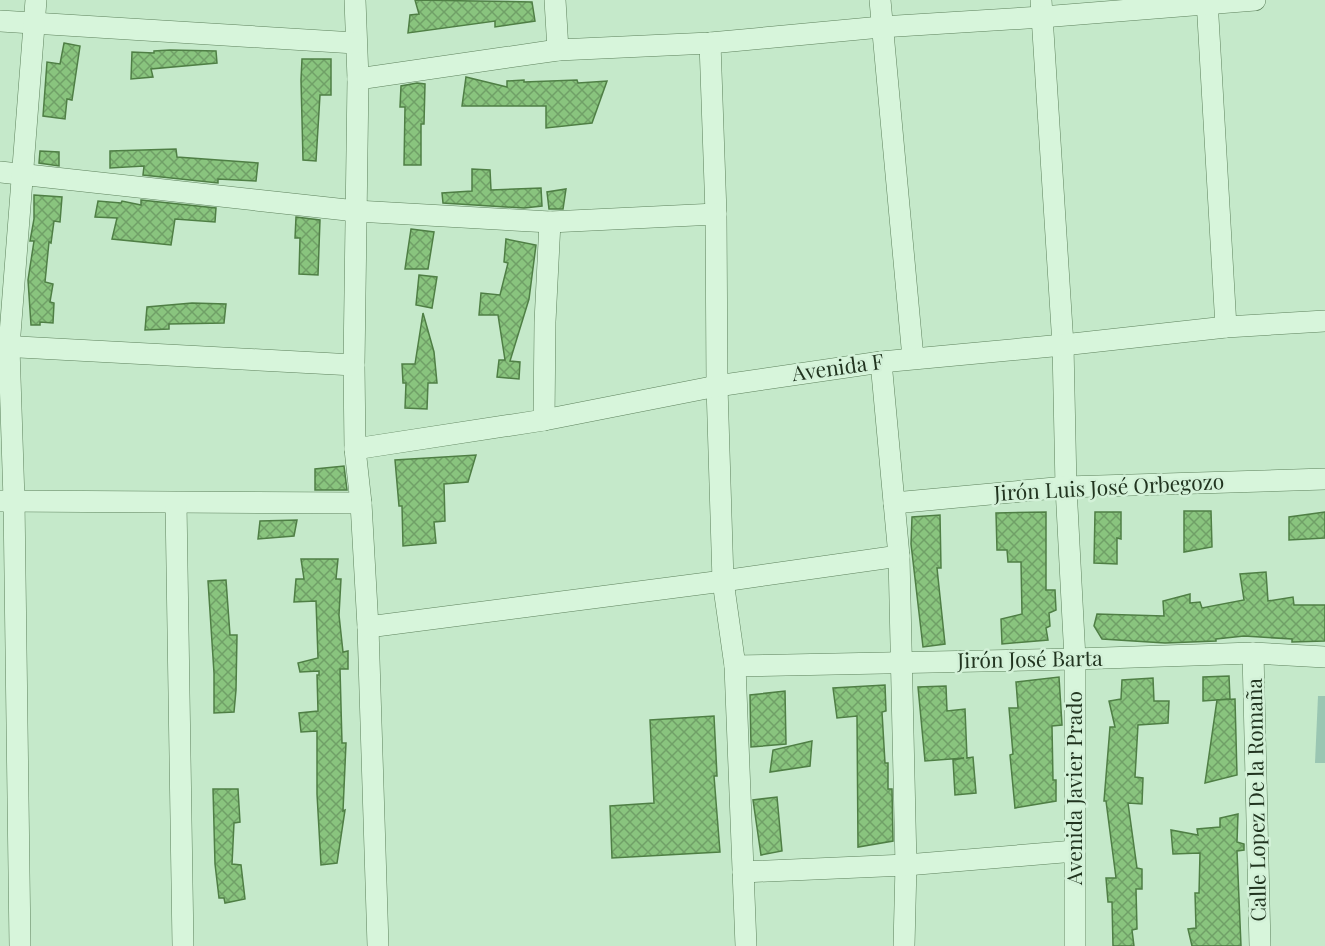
<svg xmlns="http://www.w3.org/2000/svg" width="1325" height="946" viewBox="0 0 1325 946" font-family="'Playfair Display',serif">
  <style>
    .green { fill: #9ac6b2 }
    .building { fill: url(#building-cross-hatch); stroke: #4f7f45; stroke-width: 1.5 }
    .lines { fill: none; stroke-linecap: round; stroke-linejoin: round }
    .minor-casing { stroke: #5e825d; stroke-width: 22 }
    .minor { stroke: #d7f5db; stroke-width: 21 }
    .labels { text-anchor: middle; stroke-width: 5; stroke-linejoin: round; paint-order: stroke }
    .street-label { font-size: 21px; fill: #21341f; stroke: #d3f1d8 }
  </style>
  <defs>
    <pattern id="building-cross-hatch" width="8" height="8" patternUnits="userSpaceOnUse" patternTransform="scale(1.5)"><rect width="8" height="8" fill="#89c47e"/><path d="M0 0l8 8M0 8l8-8" fill="none" stroke="#70a067"/></pattern>
  </defs>
  <rect width="100%" height="100%" fill="#c5e9ca"/>
  <path class="green" d="M1318,696H1325V763H1315Z"/>
  <g class="building">
    <path d="M415,0L532,2L535,21L495,27V21L408,33L410,15L419,14Z"/>
    <path d="M64,43L80,46L72,100L67,99L65,119L43,116L47,62L60,64Z"/>
    <path d="M170,50L216,51L217,63L151,69L153,77L131,79L132,52L154,53V51Z"/>
    <path d="M302,59H331V95H320L316,161L303,160L301,80Z"/>
    <path d="M466,77L507,87V81L524,80V82L577,80L578,83L607,81L592,123L546,128V106H462Z"/>
    <path d="M417,83L425,84L424,124H421V165H404L405,107H400L401,86Z"/>
    <path d="M176,149L177,157L258,163L256,181L218,179V183L143,175L144,166L110,168V151Z"/>
    <path d="M40,151L59,152V166L39,163Z"/>
    <path d="M472,169L490,170L491,190L541,188L542,206L524,208L443,203L442,193L472,191Z"/>
    <path d="M566,189L563,209H549L547,192Z"/>
    <path d="M34,195L62,197L60,222L54,221L51,243L49,242L45,282L53,284L50,302L54,303L53,323L40,322V325H31L28,280L34,241H30L34,219Z"/>
    <path d="M141,200L216,208L215,222L175,219L171,245L112,239L117,218L95,217L98,201L121,203L122,201L141,205Z"/>
    <path d="M296,217L320,220L318,275L299,274L300,238H295Z"/>
    <path d="M411,229L434,232L428,269H405Z"/>
    <path d="M506,239L536,245L529,299L510,361L520,362L519,379L497,377L499,360H505L498,315H479L481,293L500,295L508,263L504,262Z"/>
    <path d="M419,275L437,277L432,308L416,305Z"/>
    <path d="M192,303L226,304L224,323L169,324V329L145,330L147,307Z"/>
    <path d="M423,313L434,352L437,383H428L427,409L405,408L406,383H403L402,364H415Z"/>
    <path d="M476,455L468,482L444,484L445,521L434,522L436,543L403,546L402,506H399L395,460Z"/>
    <path d="M344,466L347,490H315V469Z"/>
    <path d="M1184,511H1211L1212,547L1184,552Z"/>
    <path d="M1046,512V590H1055L1056,610L1049,613L1050,626L1046,628L1048,640L1002,644L1001,619L1022,614L1021,562H1008L1007,550H997L996,513Z"/>
    <path d="M1095,512H1121V539L1117,538V564L1094,563Z"/>
    <path d="M1325,512V538L1289,540V517Z"/>
    <path d="M940,515L941,568H937L945,644L923,647L911,544L912,517Z"/>
    <path d="M297,520L294,536L258,539L260,521Z"/>
    <path d="M301,559H338L336,579H341L339,615L343,652L348,651V669H340L342,743H346L343,811L345,810L337,863L321,865L317,794V731L301,732L299,713L318,711L317,675H319V671L300,672L298,663L318,658L316,601L294,602L296,579H304Z"/>
    <path d="M1266,572L1268,601L1293,597L1294,605H1325V641L1292,642V639L1244,636L1216,639V641L1165,643L1102,639L1094,626L1097,614L1164,616L1163,601L1190,594V603L1200,602L1202,608L1244,600L1240,574Z"/>
    <path d="M226,580L230,635H237L236,690L234,712L214,713V673L208,581Z"/>
    <path d="M1229,676L1230,699L1203,701V677Z"/>
    <path d="M1059,677L1062,725L1052,726L1053,780H1056V801L1015,808L1010,755L1013,754L1009,708H1018L1016,682Z"/>
    <path d="M1153,678L1154,701H1169L1168,723L1138,725L1135,777L1143,778L1142,804L1128,803L1137,868L1142,869V889H1136L1137,929L1132,930L1134,946H1113L1112,902H1108L1106,878H1116L1106,801H1104L1110,727H1115L1109,701L1121,699L1122,680Z"/>
    <path d="M885,685L886,711L882,712L885,763H888V789H892L893,841L858,847L857,716L837,718L833,688Z"/>
    <path d="M946,686L947,711L965,709L967,758L973,757L976,793L955,795L953,760L964,758L925,761L918,687Z"/>
    <path d="M785,691L786,744L751,747L750,695Z"/>
    <path d="M1235,699L1237,775L1205,783L1217,700Z"/>
    <path d="M714,716L717,776H714L720,852L612,858L610,806L654,803L650,720Z"/>
    <path d="M812,741L810,766L770,772L773,750Z"/>
    <path d="M213,789H238L240,822L234,823L232,864L241,865L245,899L225,903L224,898H219L215,864Z"/>
    <path d="M777,797L782,851L761,855L753,800Z"/>
    <path d="M1238,814L1237,842L1244,844V850L1237,851L1241,946H1192L1188,929L1196,928L1195,893H1199L1200,853L1173,854L1171,830L1198,835L1197,829L1220,827V818Z"/>
  </g>
  <g class="lines">
    <defs>
      <g id="minor">
        <path d="M355,0L358,79L354,365L355,449L361,503L368,627L378,946"/>
        <path d="M555,0L558,50"/>
        <path d="M880,0L913,358"/>
        <path d="M1041,0L1063,345L1066,487L1075,659V946"/>
        <path d="M1207,0L1226,327"/>
        <path d="M0,21L355,43"/>
        <path d="M710,43L716,214L717,386L723,581L735,666L746,946"/>
        <path d="M358,79L558,50L710,43L881,27L1042,17L1255,0"/>
        <path d="M0,172L356,211L550,222L716,214"/>
        <path d="M0,346L354,365"/>
        <path d="M881,362L899,556L906,865L904,946"/>
        <path d="M544,420L545,322L550,222"/>
        <path d="M355,449L544,420L717,386L881,362L1063,345L1226,327L1325,321"/>
        <path d="M1,501L361,503"/>
        <path d="M176,503L183,946"/>
        <path d="M894,503L1066,487L1325,479"/>
        <path d="M368,627L723,581L899,556"/>
        <path d="M1253,653L1260,946"/>
        <path d="M735,666L1075,659L1253,653L1325,657"/>
        <path d="M743,872L906,865L1075,851"/>
        <path d="M20,946L14,500L9,347L36,0"/>
      </g>
    </defs>
    <use href="#minor" class="minor-casing"/>
    <use href="#minor" class="minor"/>
  </g>
  <g class="labels">
    <g class="street-label">
      <text transform="translate(838 368) rotate(-8)" y="7">Avenida F</text>
      <text transform="translate(1109 488) rotate(-3)" y="7">Jirón Luis José Orbegozo</text>
      <text transform="translate(1030 660) rotate(-1)" y="7">Jirón José Barta</text>
      <text transform="translate(1075 788) rotate(-90)" y="7">Avenida Javier Prado</text>
      <text transform="translate(1257 800) rotate(-91)" y="7">Calle Lopez De la Romaña</text>
    </g>
  </g>
</svg>
